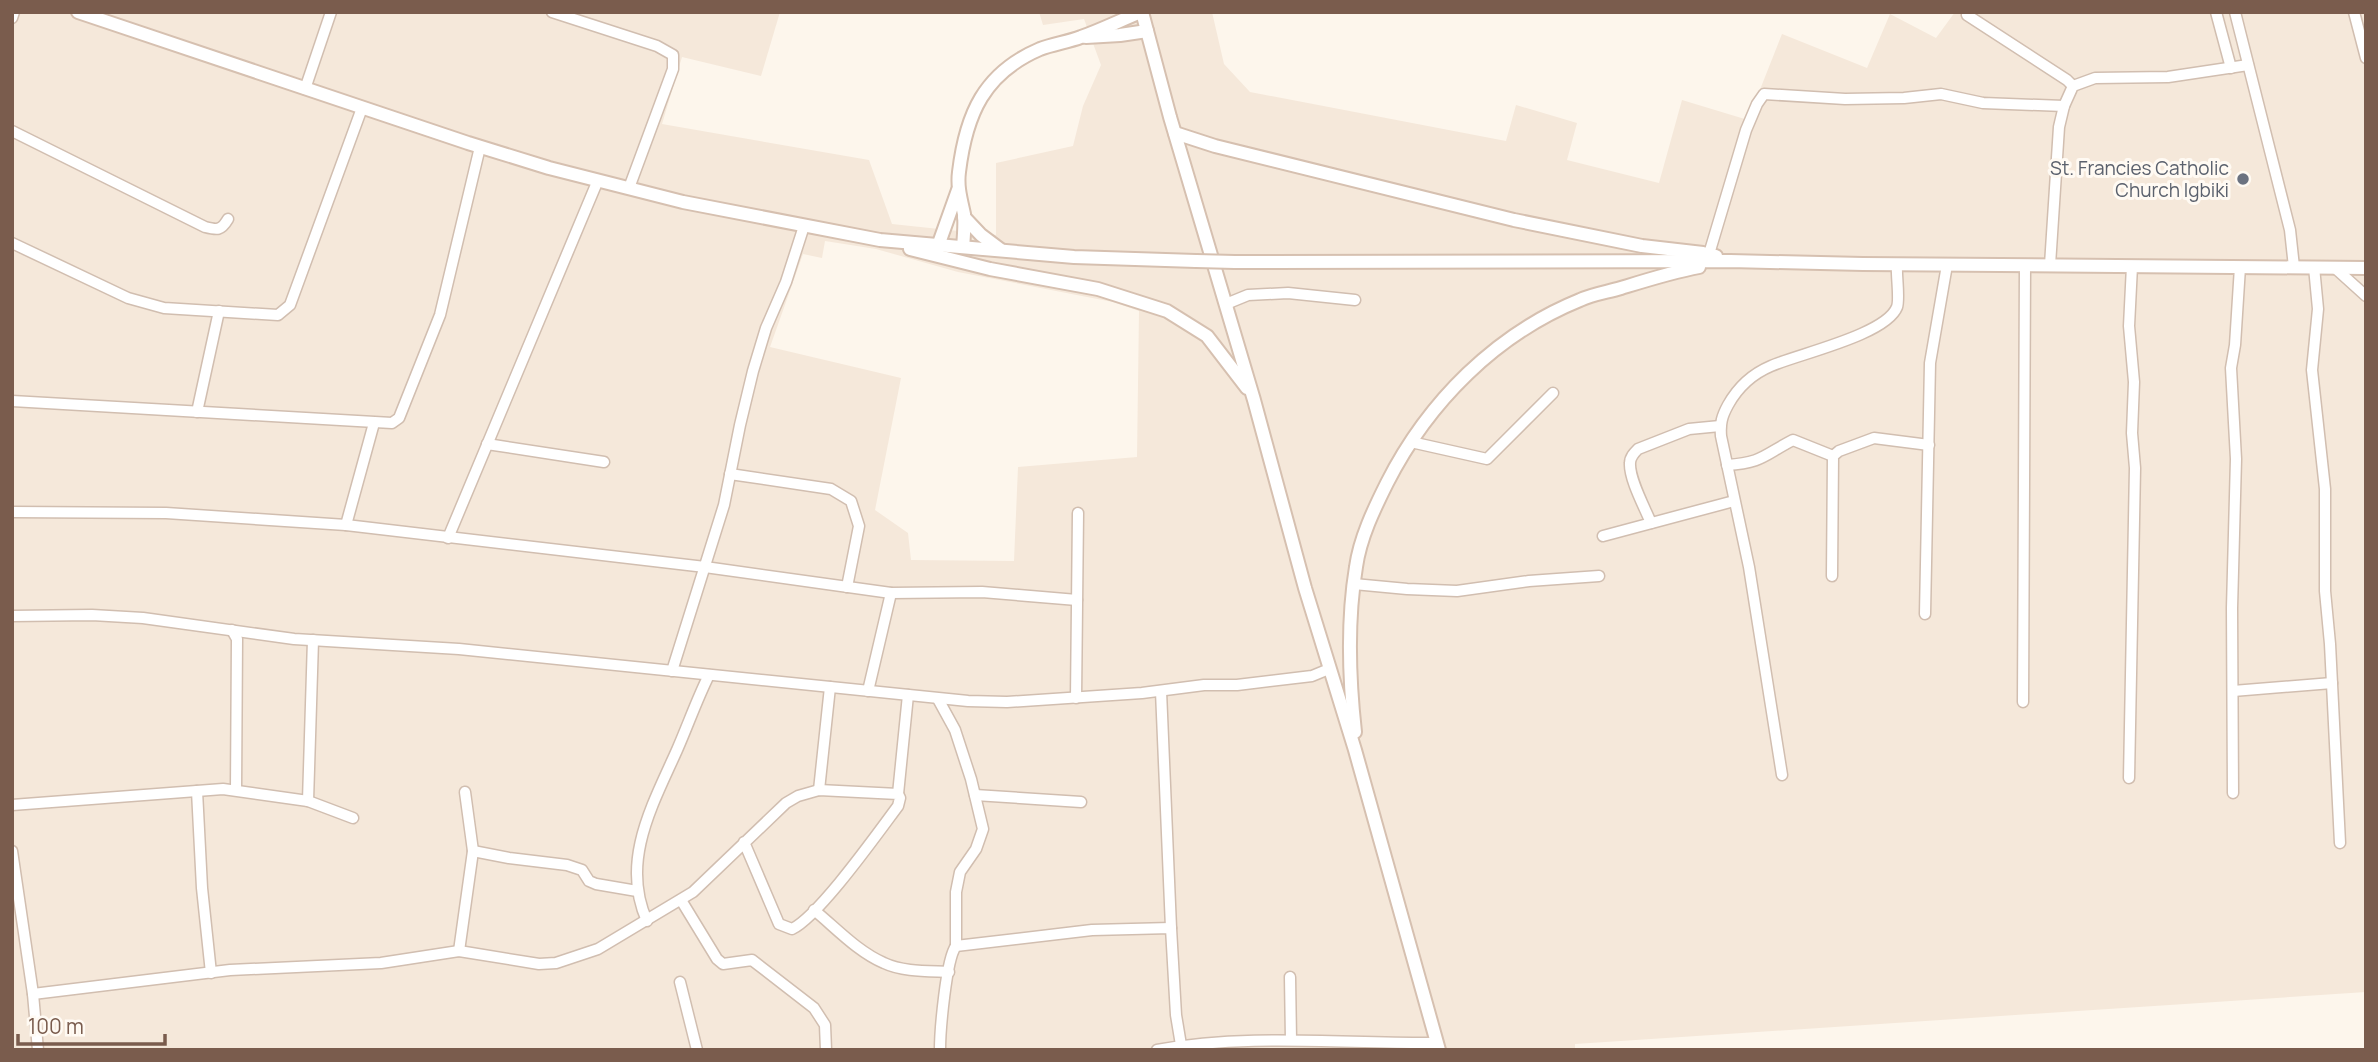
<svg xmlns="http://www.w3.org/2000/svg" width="2378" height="1062" viewBox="0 0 2378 1062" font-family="Manrope,sans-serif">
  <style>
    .residential { fill: #f5e8da; fill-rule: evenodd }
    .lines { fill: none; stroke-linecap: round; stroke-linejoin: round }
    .street-casing { stroke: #d1beb0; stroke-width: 13 }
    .secondary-casing { stroke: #d6c0b0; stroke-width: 16 }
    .street { stroke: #fff; stroke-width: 10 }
    .secondary { stroke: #fff; stroke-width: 12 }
    .secondary-bridge-casing { stroke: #d6c0b0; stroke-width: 16; stroke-linecap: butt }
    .secondary-bridge { stroke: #fff; stroke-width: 12 }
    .worship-dot { fill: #6b7280; stroke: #fffaf3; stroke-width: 2.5 }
    .labels { text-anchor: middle; stroke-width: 6; stroke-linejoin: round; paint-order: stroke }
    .worship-label { font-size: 19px; fill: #5b616d; stroke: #fffaf3; text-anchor: end }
  </style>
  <rect width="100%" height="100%" fill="#fdf6ec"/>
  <path class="residential" d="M12,12H780L761,76L682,57L662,124L869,160L892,224L996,235V163L1073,146L1083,106L1101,65L1084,19L1043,25L1039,12H1212L1224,64L1250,92L1506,141L1516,105L1577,123L1567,160L1659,183L1682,100L1748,120L1782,34L1867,68L1890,14L1936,38L1955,12H2366V992L1575,1044V1050H12ZM825,241L876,249L958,272L1113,302L1139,311L1137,457L1018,467L1014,561L911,560L908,533L875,510L901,378L770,347L803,254L822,258Z"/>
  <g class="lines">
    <defs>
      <g id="street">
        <path d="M552,12L657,46L673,55V69L629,188"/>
        <path d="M2216,12L2231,68"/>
        <path d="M2235,12L2290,230L2294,267"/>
        <path d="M2354,12L2366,58"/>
        <path d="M1967,15L2067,80L2073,86"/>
        <path d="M12,18L14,12"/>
        <path d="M305,89L331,12"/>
        <path d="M12,131L205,227C217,230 221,231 228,219"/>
        <path d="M12,243L128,298L164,308L278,315L290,305L362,108"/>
        <path d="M1709,254L1746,130L1757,104L1764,94L1845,99L1904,98L1941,94L1983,103L2064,106"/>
        <path d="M2050,265L2059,127L2064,106L2073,86L2095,78L2168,77L2248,65"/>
        <path d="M2314,267L2318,309L2312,370L2325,489V591L2330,644L2340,843"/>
        <path d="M2335,268L2366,296"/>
        <path d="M1226,304L1248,295L1288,293L1355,300"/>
        <path d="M12,401L392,423L399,418L440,315L480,147"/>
        <path d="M197,412L219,311"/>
        <path d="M1411,442L1487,459L1553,393"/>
        <path d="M487,444L604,462"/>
        <path d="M1727,465C1762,463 1764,455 1793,440L1833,456"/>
        <path d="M730,474L831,489L851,501L859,526L847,587"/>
        <path d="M12,512L166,513L346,525L705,567L891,593L982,592L1077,600"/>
        <path d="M1651,523C1645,508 1629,479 1630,463C1630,457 1634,453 1638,449L1689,429L1720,426"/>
        <path d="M346,525L374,423"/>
        <path d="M1603,536L1734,501"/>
        <path d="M448,538L598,180"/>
        <path d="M1832,576L1833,456L1839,451L1874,438L1929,445"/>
        <path d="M1354,584L1407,589L1457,591L1529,581L1599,576"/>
        <path d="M1925,614L1930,363L1947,265"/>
        <path d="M12,616L92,615L143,618L294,639L459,649L968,701L1007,702L1142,693L1204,685H1237L1312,676L1329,669"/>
        <path d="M232,630L237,639L236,790"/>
        <path d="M672,671L724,505L740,425L753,371L766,328L786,282L804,226"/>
        <path d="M868,691L891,593"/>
        <path d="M1161,691L1171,928"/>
        <path d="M2233,691L2332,683"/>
        <path d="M1076,698L1078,513"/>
        <path d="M938,699L955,730L971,779L983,829L976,849L960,872L956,892V946"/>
        <path d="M2023,702L2025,265"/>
        <path d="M1782,775L1749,567L1721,436C1720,423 1722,416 1728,405C1738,387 1752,374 1771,366C1798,354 1886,335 1897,307C1900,299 1896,275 1897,264"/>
        <path d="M2129,778L2135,468L2132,433L2134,382L2129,326L2132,266"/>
        <path d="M819,790L830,687"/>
        <path d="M197,791L202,888L211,973"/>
        <path d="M2233,793L2232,608L2236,459L2231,368L2235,345L2240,267"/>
        <path d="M898,794L908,695"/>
        <path d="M975,795L1081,802"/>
        <path d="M308,801L313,640"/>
        <path d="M12,805L223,789L308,801L353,818"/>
        <path d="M12,851L33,994L38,1050"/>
        <path d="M473,851L509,858L567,865L582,870L589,881L596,884L637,891"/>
        <path d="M681,900L717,959L723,964L752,960L814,1008L825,1025L826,1050"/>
        <path d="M814,910C836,928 858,952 884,963C903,972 928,971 949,972"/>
        <path d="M647,921C620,861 653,804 677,750C688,725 697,699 709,675"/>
        <path d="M459,951L473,851L465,792"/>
        <path d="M1290,977L1291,1040"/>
        <path d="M680,982L697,1050"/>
        <path d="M33,994L230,970L381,963L459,951L539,964L556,963L598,949L693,892L786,803L798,796L819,790L898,794L900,798L898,806C877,834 819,916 792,929L779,924L744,842"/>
        <path d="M940,1050C940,1031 946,959 956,946L1092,930L1171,928L1176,1015L1181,1045"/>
        <path d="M1157,1050C1249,1033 1344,1044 1437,1043"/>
      </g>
      <g id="secondary">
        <path d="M78,12L468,143L549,168L683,202L880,240L1074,257L1196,261"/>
        <path d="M1142,12L1170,117L1254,400L1305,588L1355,750L1439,1050"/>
        <path d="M1086,37L1120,35L1147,31"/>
        <path d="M1175,133L1215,146L1514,220L1642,246L1703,253L1716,256"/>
        <path d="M964,217L981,235L1001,250"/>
        <path d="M938,246L958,190"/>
        <path d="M963,247C964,236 965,225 964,214C961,200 957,187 959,172C966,114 984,73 1040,49C1053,44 1068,42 1081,37C1101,30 1121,20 1141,12"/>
        <path d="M910,249L990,269L1098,289L1167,311L1207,336L1247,388"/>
        <path d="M1235,262L1730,261L1863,264L2366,268"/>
        <path d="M1355,732C1349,678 1347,621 1356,567C1360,538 1374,509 1387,483C1428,402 1496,334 1580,300C1593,294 1608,292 1621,288C1647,280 1672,272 1699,267"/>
      </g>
    </defs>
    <use href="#street" class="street-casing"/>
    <use href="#secondary" class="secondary-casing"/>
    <use href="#street" class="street"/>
    <use href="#secondary" class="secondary"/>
    <defs>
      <path id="secondary-bridge" d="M1196,261L1235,262"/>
    </defs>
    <use href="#secondary-bridge" class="secondary-bridge-casing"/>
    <use href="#secondary-bridge" class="secondary-bridge"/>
  </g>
  <circle class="worship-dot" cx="2243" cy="179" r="7"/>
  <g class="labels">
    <g class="worship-label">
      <text x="2229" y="175">St. Francies Catholic<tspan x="2229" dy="22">Church Igbiki</tspan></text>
    </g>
  </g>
  <rect width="2378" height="1062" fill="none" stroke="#7a5c4d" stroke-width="28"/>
  <path d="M18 1034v10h147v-10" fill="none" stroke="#7a5c4d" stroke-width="3.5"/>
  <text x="28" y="1034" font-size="21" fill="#7a5c4d" stroke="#fffaf3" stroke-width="5" paint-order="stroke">100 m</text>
</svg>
